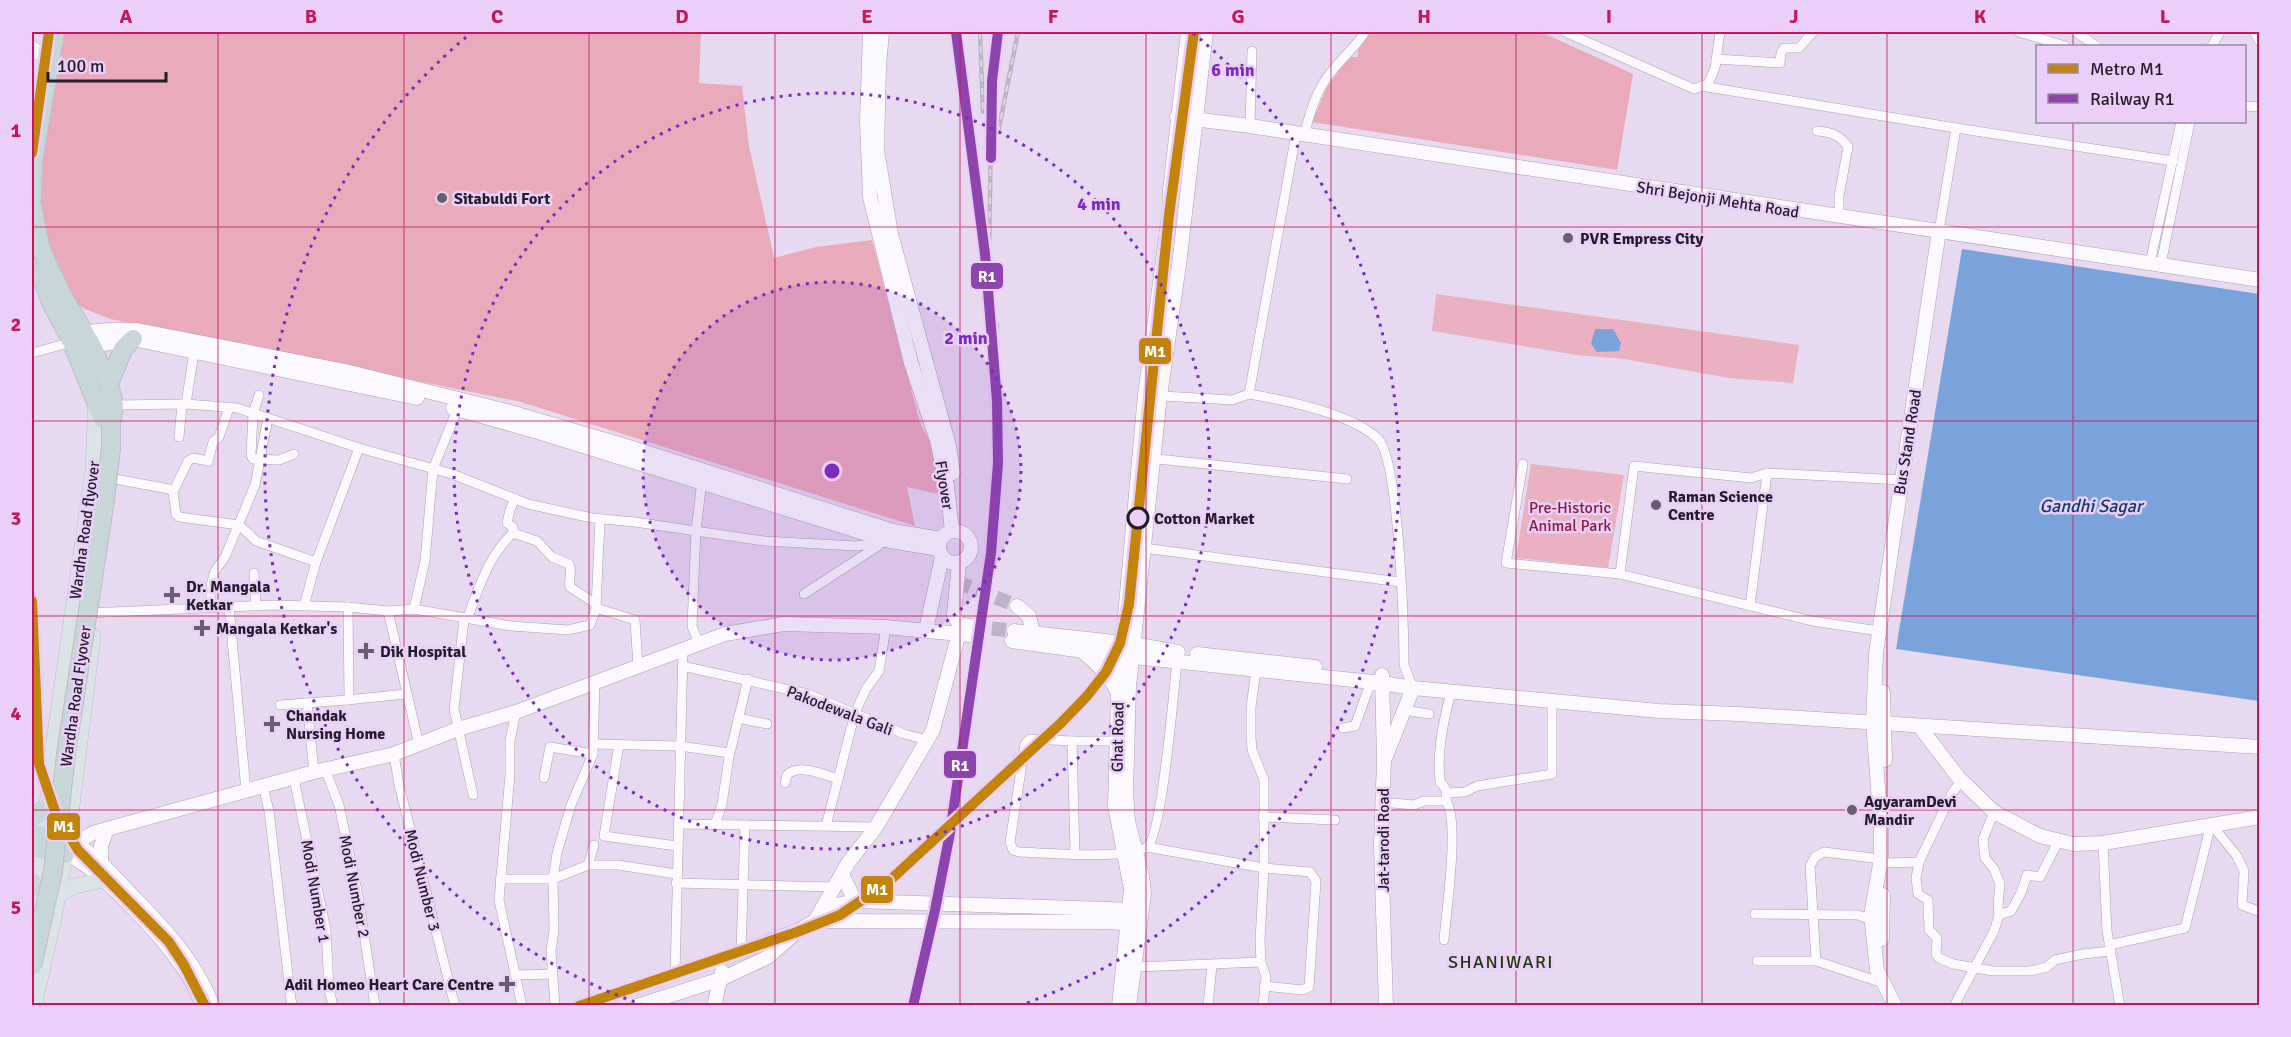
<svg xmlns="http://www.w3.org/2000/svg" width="2291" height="1037" viewBox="0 0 2291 1037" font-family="Signika,sans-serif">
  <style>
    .green { fill: #e9b1c1 }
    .forest { fill: #e9aabb }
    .water { fill: #7aa2db }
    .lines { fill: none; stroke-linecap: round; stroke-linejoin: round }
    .secondary-tunnel { stroke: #c0b3c8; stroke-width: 14; stroke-dasharray: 14 7; stroke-linecap: butt }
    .street-casing { stroke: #aca1b2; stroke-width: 10 }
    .secondary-casing { stroke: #aca1b2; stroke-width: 15 }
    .primary-casing { stroke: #c2bcc7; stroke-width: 16 }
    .highway-casing { stroke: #c2bcc7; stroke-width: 20 }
    .street { stroke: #fbf9fd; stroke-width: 9 }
    .secondary { stroke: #fbf9fd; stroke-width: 14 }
    .primary { stroke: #dce3e6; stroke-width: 15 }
    .highway { stroke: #c7d6d8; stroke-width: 18 }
    .rail-casing { stroke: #bbb8bd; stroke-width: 4.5 }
    .rail { stroke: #ead0f8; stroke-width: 2; stroke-dasharray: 7; stroke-linecap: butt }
    .highway-bridge-casing { stroke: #c2bcc7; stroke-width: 20; stroke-linecap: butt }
    .highway-bridge { stroke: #c7d6d8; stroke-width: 18 }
    .rail-1-casing { stroke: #ead0f8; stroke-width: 15 }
    .rail-1 { stroke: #8e44ad; stroke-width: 10 }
    .metro-1-casing { stroke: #ead0f8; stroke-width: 15 }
    .metro-1 { stroke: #c2840a; stroke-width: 10 }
    .grid { fill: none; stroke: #c2185b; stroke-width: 1.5; stroke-opacity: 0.55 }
    .ring { fill: none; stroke: #7b2cbf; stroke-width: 3; stroke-dasharray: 3 6 }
    .poi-dot { fill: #695e6f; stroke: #ead0f8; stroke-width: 2 }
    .stop-dot { fill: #ead0f8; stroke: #251c2a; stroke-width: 3 }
    .labels { text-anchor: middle; stroke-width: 5; stroke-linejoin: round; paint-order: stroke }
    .poi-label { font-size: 16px; font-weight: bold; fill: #251c2a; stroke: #ead0f8; text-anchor: start }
    .street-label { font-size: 16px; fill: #251c2a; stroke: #ead0f8 }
    .park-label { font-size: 16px; fill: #921737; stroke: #ead0f8 }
    .stop-label { font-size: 16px; font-weight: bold; fill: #251c2a; stroke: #ead0f8; text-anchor: start }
    .water-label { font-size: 18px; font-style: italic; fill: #0f3b6a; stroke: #ead0f8 }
    .neighbourhood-label { font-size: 18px; letter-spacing: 1.5px; fill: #1f3907; stroke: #ead0f8 }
    .centre { fill: #7b2cbf; stroke: #ead0f8; stroke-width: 3 }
    .ring-label { font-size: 18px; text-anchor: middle; font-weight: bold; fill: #7b2cbf; stroke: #ead0f8; stroke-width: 5; stroke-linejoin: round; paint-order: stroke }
    .line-badge { stroke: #ead0f8; stroke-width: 2 }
    .badge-label { font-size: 16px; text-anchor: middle; font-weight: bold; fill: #fff }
    .neatline { fill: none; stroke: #c2185b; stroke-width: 2 }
    .grid-label { font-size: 20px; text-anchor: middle; font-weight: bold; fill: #c2185b }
  </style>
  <rect width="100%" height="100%" fill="#e7d9ef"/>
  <g class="green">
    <path d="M1436,294L1799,345L1793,383L1729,378L1624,359L1577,355L1432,331Z"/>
    <path d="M1531,464L1624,475L1608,568L1516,558Z"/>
  </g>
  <g class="forest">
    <path d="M63,32H701L699,83L742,86L749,146L774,258L816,247L872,240L920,423L938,456L947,496L907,487L915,526L521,402L110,319L83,308L59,287L37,196Z"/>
    <path d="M1370,32H1541L1633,74L1617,170L1312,122L1327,87L1349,57H1358V50Z"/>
  </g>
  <g class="water">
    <path d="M1962,249L2259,294V701L1896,649Z"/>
    <path d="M1595,329H1613L1621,343L1619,351L1597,352L1591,344Z"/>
  </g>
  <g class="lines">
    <g class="secondary-tunnel">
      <path d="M957,582L1017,606"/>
      <path d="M971,626L1014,631"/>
    </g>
    <defs>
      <g id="street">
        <path d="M1565,32L1694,89L1708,84L1715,68L1720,32"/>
        <path d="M2019,32L2065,46"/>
        <path d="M2076,32L2096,46"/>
        <path d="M2254,32L2260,42"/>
        <path d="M2212,46L2220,32"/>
        <path d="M1716,59L1780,63L1781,53L1784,48H1799L1813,32"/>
        <path d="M1701,86L1956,128L2173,161"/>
        <path d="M2244,106L2260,107"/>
        <path d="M1250,126L1252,51"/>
        <path d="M1817,131C1831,132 1840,135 1848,147L1839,196V217"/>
        <path d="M1304,135C1309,117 1314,98 1324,82C1335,63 1354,50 1365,32"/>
        <path d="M1939,231L1956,128"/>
        <path d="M2150,263L2181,122"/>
        <path d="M2161,264L2190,122"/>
        <path d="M32,353L72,342"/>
        <path d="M1249,394C1284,400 1353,414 1378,439C1399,459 1404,629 1404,665L1413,688"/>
        <path d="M259,395L253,414L251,455L253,459L279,460L294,454"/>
        <path d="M1145,395L1232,400L1249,394L1296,134"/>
        <path d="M186,404L194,352"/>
        <path d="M114,405L186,404L237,408L359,448L452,474L528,504L592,518L635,522L764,541L856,546L887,542"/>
        <path d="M179,437L182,404"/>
        <path d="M1148,458L1347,479"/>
        <path d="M1523,464L1506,563L1620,574L1812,621L1879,631"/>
        <path d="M115,479L169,489L173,492L176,514L179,517L239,525L256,541L316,562"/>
        <path d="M173,492L188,461L193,458L208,461L213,442L219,437L229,408"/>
        <path d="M513,533L537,541L552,557L569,564C573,573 568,578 570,587L596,604"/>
        <path d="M1144,548L1400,582"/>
        <path d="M254,573L256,606"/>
        <path d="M1620,574L1634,466L1751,478L1767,473L1902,480"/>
        <path d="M804,594L878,546"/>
        <path d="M229,606L246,791"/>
        <path d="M304,606L316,562L359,448"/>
        <path d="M1750,606L1767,473"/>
        <path d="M211,607V585L215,571L225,557L255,485L268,418"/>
        <path d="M596,608L635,620L638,667"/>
        <path d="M414,609L425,561L433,469L459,405"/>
        <path d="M388,611L419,745"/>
        <path d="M87,613L274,605L348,607L388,611L414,609L511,626L568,630L590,625L596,608L600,519"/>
        <path d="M464,619L454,709L473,795"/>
        <path d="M467,619C479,588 488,556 513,533V527L507,523L510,510L515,498"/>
        <path d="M699,644L692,626L696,531L702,480"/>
        <path d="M682,666L808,694L904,734L927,740"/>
        <path d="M1256,670L1251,707V738L1252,750L1264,780V868L1260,941L1261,962L1266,977L1263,1006"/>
        <path d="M347,700L406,694"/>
        <path d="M307,703L314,772"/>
        <path d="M280,705L347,700L349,697L348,607"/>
        <path d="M1404,710L1429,714"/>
        <path d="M516,712L510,741V775L499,900L522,1006"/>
        <path d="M738,718L767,724"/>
        <path d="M1343,728L1355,726L1369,687L1378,685"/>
        <path d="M1072,741H1116"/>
        <path d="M594,744L680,746L729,753"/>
        <path d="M619,744L604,836L677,846"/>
        <path d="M394,754L399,785L455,1006"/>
        <path d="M325,769L339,805L358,895L375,1006"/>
        <path d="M298,778L295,784L326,930L329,989L333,1006"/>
        <path d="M544,778L550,747L593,754"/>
        <path d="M785,783L787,775C798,763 825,775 838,779"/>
        <path d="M263,786L269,811L291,1000L293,1006"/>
        <path d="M1447,793L1465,792L1477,786L1552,774V702"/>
        <path d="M1382,802L1414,805L1424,801H1446C1447,792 1446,787 1440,782C1437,750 1443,723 1451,692"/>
        <path d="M1263,817L1335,820"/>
        <path d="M678,824L876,827"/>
        <path d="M715,825L722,804L729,757L748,679"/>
        <path d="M826,826L855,713L866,689L879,671L886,627"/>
        <path d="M2103,843L2107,931L2120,1006"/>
        <path d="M1147,847L1264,868L1310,872L1316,881L1309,987L1302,990L1264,986"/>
        <path d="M1075,853L1072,741L1030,739L1025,744L1010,842L1013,850L1019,852C1046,853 1127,860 1147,847C1162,837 1174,687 1177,661"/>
        <path d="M1919,862L1916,878L1918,894L1928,900L1929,930L1937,938L1936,954L1939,958L1953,964L1993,971H2030L2047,967L2055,960L2083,954L2110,951"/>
        <path d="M1887,863L1919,862L1952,793L1961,781"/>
        <path d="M588,865L594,845"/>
        <path d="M500,879H553L557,853L571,805L593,754L595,683"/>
        <path d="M676,883L833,887"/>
        <path d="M1755,914L1858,915L1872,920"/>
        <path d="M1999,915L2011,911L2021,893L2027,875L2040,877L2059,840"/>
        <path d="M1444,940C1446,913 1460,820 1446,801"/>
        <path d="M2109,945L2185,928L2211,824L2237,856L2244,871L2242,905L2260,912"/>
        <path d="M741,952L745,825"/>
        <path d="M1757,961H1816L1883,983"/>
        <path d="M1816,961L1810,866L1815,857L1824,852L1881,859"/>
        <path d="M1136,967L1261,962"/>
        <path d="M516,975L553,974"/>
        <path d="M675,975L683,650"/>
        <path d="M555,1006L551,951L554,930L553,879L588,865H618L676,874"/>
        <path d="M1208,1006L1212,965"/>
        <path d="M1954,1006L1994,931L1999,915L1998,905L2000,884L1994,869L1985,858L1983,839L1994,812"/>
      </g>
      <g id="secondary">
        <path d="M870,32L867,121L870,197L911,363L937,440L947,486L952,531"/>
        <path d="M882,32L879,66L877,150L891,234L949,446L953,473"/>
        <path d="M32,48L39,53"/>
        <path d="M1177,117L1250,126L2260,280"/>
        <path d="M79,337C93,327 120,331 137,330L345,371L507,411L629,447L893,531L941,539"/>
        <path d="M83,344L92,346L133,339L417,398"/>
        <path d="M453,408L538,432L890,541L939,549"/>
        <circle cx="955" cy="547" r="16"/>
        <path d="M959,563L954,615C957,625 962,625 971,626"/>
        <path d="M1017,606L1029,616L1033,634"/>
        <path d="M926,630L942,557"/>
        <path d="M1014,631L1133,644L1178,652"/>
        <path d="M1012,641L1105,654L1382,683L1413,688L1659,711L1738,714L2260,747"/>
        <path d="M1082,651C1096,663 1110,675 1118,693"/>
        <path d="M1197,654L1315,667"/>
        <path d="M1382,675L1384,760L1381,846L1386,1006"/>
        <path d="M1883,692L1885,760"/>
        <path d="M1919,726L1959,778L1994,812L2040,836L2073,844L2103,843L2260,817"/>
        <path d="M1386,756L1413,688"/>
        <path d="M69,840C93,852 110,872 128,891C163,927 194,958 213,1006"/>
        <path d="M76,843L93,833L107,829L314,772L394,754L458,729L516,712L725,634L784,624L886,627L970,635"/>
        <path d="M65,854C99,866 163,938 184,969C192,980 197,992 203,1006"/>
        <path d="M101,862V846L107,829"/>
        <path d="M842,874L855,901"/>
        <path d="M823,908L855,901L1138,910"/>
        <path d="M815,921L1108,922L1137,924"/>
        <path d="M1882,939L1883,895"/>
        <path d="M580,1006L724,958L799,930L815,921L848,863L876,827L933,730L959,633"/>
        <path d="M637,1006L721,979L768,957L793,935"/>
        <path d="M714,1006L722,972"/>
        <path d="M1119,1006L1131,889L1115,806L1118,693L1145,395L1169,215L1170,190L1188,32"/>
        <path d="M1129,1006L1144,894L1142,876L1128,821L1126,792L1129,686L1160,396L1179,265L1206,32"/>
        <path d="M1895,1006L1877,970L1871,915L1881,859V828L1873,722L1876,653L1939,231"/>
      </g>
      <g id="primary">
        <path d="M32,893L46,815L53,748L93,471L96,403"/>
        <path d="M58,895L75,886L104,880"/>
        <path d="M34,1006L54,918L67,845L93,636"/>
      </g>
      <g id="highway">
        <path d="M32,198L33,162L55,32"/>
        <path d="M32,206L41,250L62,295L92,346L109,384L114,405L111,425"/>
        <path d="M40,272L51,302L72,342L103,419"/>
        <path d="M109,384L123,349L133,339"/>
        <path d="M32,818L47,808"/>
        <path d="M32,834L68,839"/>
        <path d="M32,847L65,854"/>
        <path d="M32,882L33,887"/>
      </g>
    </defs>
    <use href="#street" class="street-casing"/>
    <use href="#secondary" class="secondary-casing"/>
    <use href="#primary" class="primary-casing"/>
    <use href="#highway" class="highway-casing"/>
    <use href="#street" class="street"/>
    <use href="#secondary" class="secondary"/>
    <use href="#primary" class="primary"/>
    <use href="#highway" class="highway"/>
    <defs>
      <g id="rail">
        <path d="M980,32L983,112"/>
        <path d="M998,133L1018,32"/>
        <path d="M989,246L992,81L998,32"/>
        <path d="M996,382L997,324"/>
      </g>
    </defs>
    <use href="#rail" class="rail-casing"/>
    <use href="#rail" class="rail"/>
    <defs>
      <path id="highway-bridge" d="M32,966L53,871L66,754L105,500L111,448V425"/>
    </defs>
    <use href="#highway-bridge" class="highway-bridge-casing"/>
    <use href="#highway-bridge" class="highway-bridge"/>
    <defs>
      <g id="rail-1">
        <path d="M991,158L992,81L998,32"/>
        <path d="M913,1006L935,910L950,833L991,553L998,463L997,401L985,254L956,32"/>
      </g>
    </defs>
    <use href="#rail-1" class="rail-1-casing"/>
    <use href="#rail-1" class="rail-1"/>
    <defs>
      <g id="metro-1">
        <path d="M32,153L49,32"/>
        <path d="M32,601L39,764L56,814L78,850L169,942L184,965L205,1006"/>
        <path d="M579,1006L797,932L840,915L887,883L1061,723L1087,696L1106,672L1120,643L1129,604L1169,215L1194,32"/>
      </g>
    </defs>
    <use href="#metro-1" class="metro-1-casing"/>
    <use href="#metro-1" class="metro-1"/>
  </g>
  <path class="grid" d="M218,32V1006M404,32V1006M589,32V1006M775,32V1006M960,32V1006M1146,32V1006M1331,32V1006M1516,32V1006M1702,32V1006M1887,32V1006M2073,32V46M2073,122V1006M32,227H2260M32,421H2260M32,616H2260M32,810H2260"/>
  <circle cx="832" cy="471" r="189" fill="#7b2cbf" fill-opacity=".12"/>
  <g class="ring">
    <circle cx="832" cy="471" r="189"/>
    <circle cx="832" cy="471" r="378"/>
    <path d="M643 1005A567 567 0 0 1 471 33M1193 33A567 567 0 0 1 1021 1005"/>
  </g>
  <g class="poi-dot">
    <circle cx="442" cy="198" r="6"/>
    <circle cx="1568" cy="238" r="6"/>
    <circle cx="1656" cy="505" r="6"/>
    <path d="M169 586h6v6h6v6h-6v6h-6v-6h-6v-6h6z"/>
    <path d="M199 619h6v6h6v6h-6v6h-6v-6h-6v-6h6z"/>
    <path d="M363 642h6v6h6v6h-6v6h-6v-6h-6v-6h6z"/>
    <path d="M269 715h6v6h6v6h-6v6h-6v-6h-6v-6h6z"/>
    <circle cx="1852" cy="810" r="6"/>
    <path d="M504 975h6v6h6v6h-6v6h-6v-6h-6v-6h6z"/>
  </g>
  <circle class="stop-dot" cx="1138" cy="518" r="10"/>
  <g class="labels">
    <g class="poi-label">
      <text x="454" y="204">Sitabuldi Fort</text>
      <text x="1580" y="244">PVR Empress City</text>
      <text x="1668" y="502">Raman Science<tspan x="1668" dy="18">Centre</tspan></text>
      <text x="186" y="592">Dr. Mangala<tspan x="186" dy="18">Ketkar</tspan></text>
      <text x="216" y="634">Mangala Ketkar's</text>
      <text x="380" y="657">Dik Hospital</text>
      <text x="286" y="721">Chandak<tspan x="286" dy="18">Nursing Home</tspan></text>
      <text x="1864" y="807">AgyaramDevi<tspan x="1864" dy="18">Mandir</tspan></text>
      <text x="494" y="990" text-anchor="end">Adil Homeo Heart Care Centre</text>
    </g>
    <g class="street-label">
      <text transform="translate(1718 199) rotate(9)" y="6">Shri Bejonji Mehta Road</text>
      <text transform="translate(1907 442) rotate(-81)" y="6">Bus Stand Road</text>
      <text transform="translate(945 485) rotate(81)" y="6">Flyover</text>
      <text transform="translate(84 530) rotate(-82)" y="6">Wardha Road flyover</text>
      <text transform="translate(75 696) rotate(-82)" y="6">Wardha Road Flyover</text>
      <text transform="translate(840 710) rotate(21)" y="6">Pakodewala Gali</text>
      <text transform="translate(1117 737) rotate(-89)" y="6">Ghat Road</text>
      <text transform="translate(1383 840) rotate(-90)" y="6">Jat-tarodi Road</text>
      <text transform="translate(423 880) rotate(76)" y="6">Modi Number 3</text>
      <text transform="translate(355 886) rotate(79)" y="6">Modi Number 2</text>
      <text transform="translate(316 891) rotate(80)" y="6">Modi Number 1</text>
    </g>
    <g class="park-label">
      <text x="1570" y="513">Pre-Historic<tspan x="1570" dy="18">Animal Park</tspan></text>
    </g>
    <g class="stop-label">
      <text x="1154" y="524">Cotton Market</text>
    </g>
    <g class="water-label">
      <text x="2091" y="512">Gandhi Sagar</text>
    </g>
    <g class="neighbourhood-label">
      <text x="1501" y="968">SHANIWARI</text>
    </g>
  </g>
  <circle cx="832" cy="471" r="9" class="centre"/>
  <g class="ring-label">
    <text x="1233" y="76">6 min</text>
    <text x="1099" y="210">4 min</text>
    <text x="966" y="344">2 min</text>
  </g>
  <g class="line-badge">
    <rect x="970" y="262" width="34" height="28" rx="6" fill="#8e44ad"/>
    <rect x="1138" y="337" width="34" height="28" rx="6" fill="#c2840a"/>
    <rect x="943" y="750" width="34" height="29" rx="6" fill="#8e44ad"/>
    <rect x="46" y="812" width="35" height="29" rx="6" fill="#c2840a"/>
    <rect x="860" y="875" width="34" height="29" rx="6" fill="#c2840a"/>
  </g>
  <g class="badge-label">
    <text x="987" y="282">R1</text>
    <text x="1155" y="357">M1</text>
    <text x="960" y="771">R1</text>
    <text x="64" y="832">M1</text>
    <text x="877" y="895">M1</text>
  </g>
  <rect width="2291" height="1037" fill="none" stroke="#ead0f8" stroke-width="66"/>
  <rect x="2036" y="45" width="210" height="78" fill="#ead0f8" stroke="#9b88a6" stroke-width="1.5"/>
  <rect x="2048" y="64" width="30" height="9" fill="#c2840a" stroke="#9b88a6" stroke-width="1.5"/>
  <text x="2090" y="75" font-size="18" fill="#251c2a">Metro M1</text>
  <rect x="2048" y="94" width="30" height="9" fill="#8e44ad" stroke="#9b88a6" stroke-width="1.5"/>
  <text x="2090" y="105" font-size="18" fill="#251c2a">Railway R1</text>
  <path d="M48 72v9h118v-9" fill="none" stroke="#251c2a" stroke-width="3"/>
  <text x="57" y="72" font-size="18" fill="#251c2a" stroke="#ead0f8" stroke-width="4.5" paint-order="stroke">100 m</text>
  <rect x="33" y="33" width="2225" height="971" class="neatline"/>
  <g class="grid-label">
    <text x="126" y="23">A</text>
    <text x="311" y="23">B</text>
    <text x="497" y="23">C</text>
    <text x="682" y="23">D</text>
    <text x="867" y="23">E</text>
    <text x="1053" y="23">F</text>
    <text x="1238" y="23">G</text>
    <text x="1424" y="23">H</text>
    <text x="1609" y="23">I</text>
    <text x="1794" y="23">J</text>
    <text x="1980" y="23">K</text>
    <text x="2165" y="23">L</text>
    <text x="16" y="137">1</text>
    <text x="16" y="331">2</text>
    <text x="16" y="525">3</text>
    <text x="16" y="720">4</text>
    <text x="16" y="914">5</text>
  </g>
</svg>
